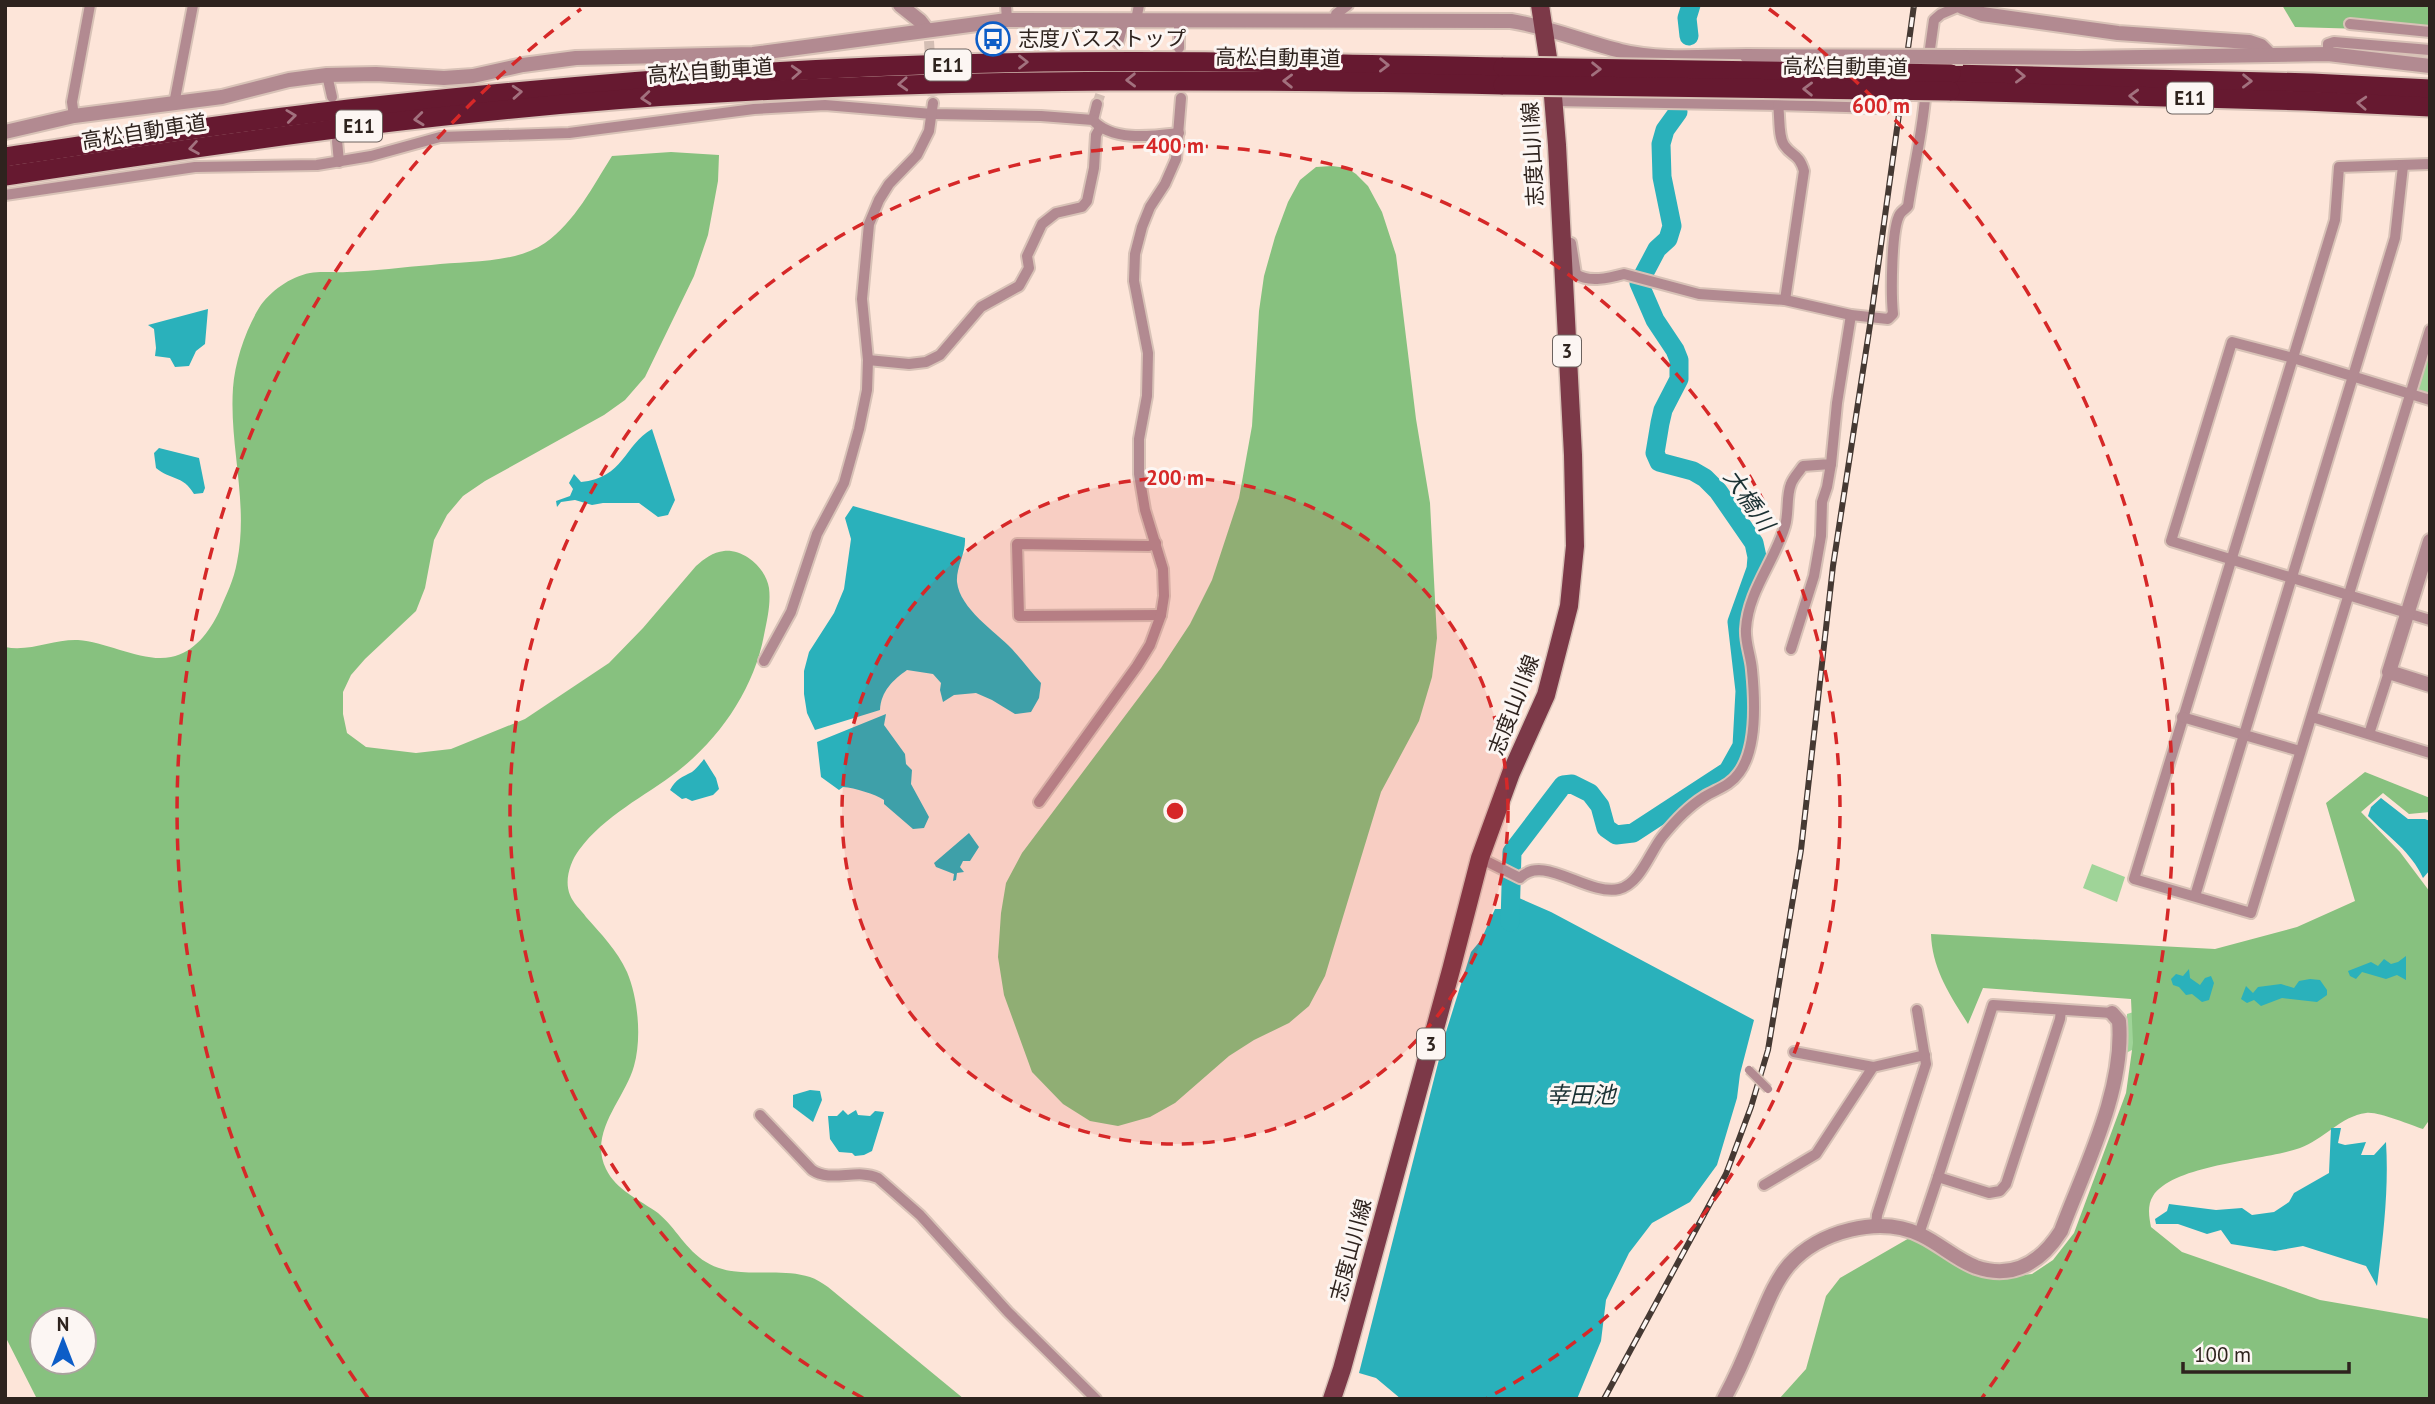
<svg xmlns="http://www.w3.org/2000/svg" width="2435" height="1404" viewBox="0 0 2435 1404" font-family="'PT Sans','Noto Sans JP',sans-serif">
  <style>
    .green { fill: #9fd498 }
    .forest { fill: #87c17f; fill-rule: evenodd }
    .water { fill: #2ab1bb }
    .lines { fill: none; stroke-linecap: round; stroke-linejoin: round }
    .river { stroke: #2ab1bb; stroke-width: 19 }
    .minor-tunnel { stroke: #d4beb4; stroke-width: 10; stroke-dasharray: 10 5; stroke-linecap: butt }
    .minor-casing { stroke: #d8c2b7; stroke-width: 14 }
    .tertiary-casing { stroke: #d8c2b7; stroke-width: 18 }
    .primary-casing { stroke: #d8c2b7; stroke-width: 21 }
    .motorway-casing { stroke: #d8c2b7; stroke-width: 23 }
    .minor { stroke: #b28a91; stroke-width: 10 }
    .tertiary { stroke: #b28a91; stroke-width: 14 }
    .primary { stroke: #7c3948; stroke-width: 18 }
    .motorway { stroke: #661930; stroke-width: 19 }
    .rail-casing { stroke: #453933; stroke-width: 6 }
    .rail { stroke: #fcf6f3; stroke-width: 3.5; stroke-dasharray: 10; stroke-linecap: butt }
    .pedestrian-bridge-casing { stroke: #d8c2b7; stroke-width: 11; stroke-linecap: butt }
    .tertiary-bridge-casing { stroke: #d8c2b7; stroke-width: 18; stroke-linecap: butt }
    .motorway-bridge-casing { stroke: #d8c2b7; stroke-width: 23; stroke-linecap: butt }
    .pedestrian-bridge { stroke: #b28a91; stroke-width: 8 }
    .tertiary-bridge { stroke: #b28a91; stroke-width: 14 }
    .motorway-bridge { stroke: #661930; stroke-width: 19 }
    .oneway { stroke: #a2717e }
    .ring { fill: none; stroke: #d62828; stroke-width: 3.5; stroke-dasharray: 12 9 }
    .labels { text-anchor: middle; stroke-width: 6; stroke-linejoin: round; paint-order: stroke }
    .shield { fill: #fcf6f3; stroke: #6c625e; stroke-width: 2 }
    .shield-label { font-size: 19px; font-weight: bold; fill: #2e231e }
    .poi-label { font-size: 21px; fill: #2e231e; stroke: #fcf6f3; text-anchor: start }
    .street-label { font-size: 21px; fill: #2e231e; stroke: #fcf6f3 }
    .water-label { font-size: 23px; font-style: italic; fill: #1b3133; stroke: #fcf6f3 }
    .centre { fill: #d62828; stroke: #fcf6f3; stroke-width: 3.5 }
    .ring-label { font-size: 21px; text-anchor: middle; font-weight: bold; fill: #d62828; stroke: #fcf6f3; stroke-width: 6; stroke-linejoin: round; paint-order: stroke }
  </style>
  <rect width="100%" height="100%" fill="#fde5d9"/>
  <g class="green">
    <path d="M2430,351V394L2418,390Z"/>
    <path d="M2092,864L2125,877L2117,902L2083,888Z"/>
    <path d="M2140,1010L2146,1043L2126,1053L2127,1014Z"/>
  </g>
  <g class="forest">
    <path d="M2282,5H2430V31L2295,27Z"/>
    <path d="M671,152L719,155L718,181L708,235L694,276L645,377L625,400L604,415L485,481L463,496L447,515L434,540L425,588L416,611L365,659L351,675L343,692V714L347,733L366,747L416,753L451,749L525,719L609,663L643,628L696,566C704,559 713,552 724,551C744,549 766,568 769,588C771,604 767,620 764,635C754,689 720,738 678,771C644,797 605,815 579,850C570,862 564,881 570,895C573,903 581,910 586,917C601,934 617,950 627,972C638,998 642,1038 634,1066C625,1099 588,1132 606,1169C616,1190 640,1200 658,1213C676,1228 686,1250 706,1262C736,1281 776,1266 810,1277C816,1279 822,1283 828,1287L964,1399H37L5,1336V647C30,652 54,639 78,640C107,642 144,663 171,657C195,652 209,632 219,612C226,595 234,580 237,562C249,504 229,446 233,388C235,362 245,331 259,308C270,291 290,277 310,273C322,271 335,273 347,272C375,271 403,267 431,265C467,261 514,264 545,243C575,222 593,186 612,156ZM42,1320H84V1362H42Z"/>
    <path d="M1332,166L1347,168L1356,174L1368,186L1382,212L1396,255L1416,419L1430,503L1437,638L1432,677L1419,721L1381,792L1325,976L1309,1006L1289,1023L1254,1040L1229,1056L1175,1103L1150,1117L1118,1126L1090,1121L1063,1104L1032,1072L1004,995L998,957L1001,913L1006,883L1022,853L1161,668L1190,624L1212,580L1239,498L1252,426L1259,311L1264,276L1275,237L1288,202L1300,180L1316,167Z"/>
    <path d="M2365,772L2430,798V812L2409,814L2383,793L2361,812L2400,852L2430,892V1119L2423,1129C2410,1125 2378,1111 2366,1113C2341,1116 2323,1140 2300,1148C2264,1161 2174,1164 2153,1196C2147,1205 2149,1217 2151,1227L2182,1252L2320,1300L2430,1319V1399H1779L1806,1369L1826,1296L1840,1278L1911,1237L1968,1270L2003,1277L2032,1274L2053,1260L2074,1233L2126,1093L2133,1043L2131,999L1983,988L1968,1024C1950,995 1932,969 1931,934L2215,949L2297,927L2355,901L2326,803Z"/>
  </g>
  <g class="water">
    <path d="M208,309L205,344L196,351L189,366L175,367L170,358L155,356L156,348L154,329L148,325Z"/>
    <path d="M652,429L675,500L668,515L658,517L639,503H603L592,505L575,500L561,502L557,507L556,501L570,496L573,489L569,483L574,474L581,482C624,478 624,445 652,429Z"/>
    <path d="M159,448L199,458L205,488L203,493L194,494C183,475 170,480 156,468L154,453Z"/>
    <path d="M853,506L965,538C966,553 956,567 957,582C960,609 995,631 1012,649C1022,660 1031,672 1041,683L1039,698L1031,712L1015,714L992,700L976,693L954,695L943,702L940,690L941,683L933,674L907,670C893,680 881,691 880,710L815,730L807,713L804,694V671L809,652L834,613L844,589L851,539L845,518Z"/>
    <path d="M886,714L884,725L905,754L906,764L912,770L911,784L929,817L924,828L913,829L884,804V800C875,794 855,788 843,787L839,790L821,777L817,742Z"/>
    <path d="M704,759L716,778L719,789L713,795L692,801L686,798L682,799L670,790C676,779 682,777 692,772C696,769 701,763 704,759Z"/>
    <path d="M2381,798L2408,819H2425L2430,821V870L2423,878C2411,851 2388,837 2368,816L2371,807Z"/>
    <path d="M969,833L979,847L970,861H963L960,867L964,872L957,873L956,880L953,881L954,874L936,867L934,863Z"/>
    <path d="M1512,895L1551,912L1754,1020L1740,1074L1737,1098L1717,1165L1690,1202L1652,1223L1629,1253L1606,1300L1601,1341L1577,1399H1401L1376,1378L1359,1373L1446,1032L1471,952L1481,940L1495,909H1504Z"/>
    <path d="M2406,956V980L2397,975L2386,979L2362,972L2356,979L2350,976L2348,971L2371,962L2378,966L2384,959L2391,964L2398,962Z"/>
    <path d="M2189,969L2190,978L2200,985L2205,978L2211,976L2214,983L2209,1000L2202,1002L2192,994L2186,995L2179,987L2173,985L2171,979L2176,974L2183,976Z"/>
    <path d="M2310,979L2320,980L2327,990V995L2317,1002L2282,998L2261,1006L2254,1000L2247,1003L2241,999L2246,986L2253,993L2258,987L2281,984L2294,988L2299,981Z"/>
    <path d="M810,1090L820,1091L822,1100L813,1122L793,1107V1095Z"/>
    <path d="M843,1110L848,1115L856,1110L858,1115L870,1116L875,1111L884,1112L872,1151L864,1155L855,1156L852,1153L839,1152L830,1139L828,1116H837Z"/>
    <path d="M2331,1128H2341L2338,1143L2345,1145L2366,1142L2361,1155H2374L2386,1142C2389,1191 2383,1237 2377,1286L2366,1266L2303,1246L2275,1251L2231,1244L2221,1230L2207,1234L2178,1224H2156L2155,1219L2167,1211L2169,1204L2216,1210L2242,1208L2252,1215L2274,1212L2289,1202L2294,1193L2329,1173Z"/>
  </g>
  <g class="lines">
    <g class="river">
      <path d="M1689,36L1687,18L1691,5"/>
      <path d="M1510,922L1512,852L1563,785L1572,784L1590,793L1600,806L1606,828L1616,835L1633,833L1728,771L1742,746L1745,691L1737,622L1756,569L1757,557L1754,543L1718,491L1705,478L1693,471L1659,462L1655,453L1660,423L1663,410L1679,379V360L1675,350L1655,320L1639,283L1657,249L1668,239L1672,226L1662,177L1661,144L1665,130L1678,112"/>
    </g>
    <g class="minor-tunnel">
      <path d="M929,41L933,103"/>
      <path d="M1097,104L1118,43"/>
    </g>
    <defs>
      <g id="minor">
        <path d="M1006,5L1007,20"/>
        <path d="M1136,20L1139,5"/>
        <path d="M1179,20V48"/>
        <path d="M1336,21V14L1348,5"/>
        <path d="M2350,24L2430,32"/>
        <path d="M1118,43L1124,20"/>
        <path d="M2328,54V44L2334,42L2430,50"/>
        <path d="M1928,63L1934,20L1941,14L1962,5"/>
        <path d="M327,75L332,97"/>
        <path d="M1553,101L1778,105C1780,116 1778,136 1784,145C1792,157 1799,153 1804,171L1785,300"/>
        <path d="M174,104L193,5"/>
        <path d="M1778,105L1880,108"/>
        <path d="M74,116L72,102L90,5"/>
        <path d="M1093,120L1097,104"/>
        <path d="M337,141L339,162"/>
        <path d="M2430,164L2339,167L2335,220L2134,879L2251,913L2430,330"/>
        <path d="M5,195L195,167L317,165L371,156L440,137L569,133L754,109L825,105L932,114L1041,116L1093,120C1112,142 1153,136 1179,133"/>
        <path d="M1561,240L1571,243L1576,274C1589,283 1609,278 1624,274L1699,294L1785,300L1851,315L1888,319L1893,314C1891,295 1891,228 1900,214C1902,211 1906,209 1908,206C1914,166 1924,126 1926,86"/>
        <path d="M868,360L909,364L926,362L940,355L981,307L1019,286L1029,268L1027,256L1042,224L1056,213L1082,207L1087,201L1094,168L1096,135L1100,128"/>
        <path d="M2430,400L2293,358L2232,342L2171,541L2430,620"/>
        <path d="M1156,543L1149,546L1017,544L1019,616L1161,615"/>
        <path d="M1791,649L1814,576L1821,536L1822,502L1827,487L1831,464"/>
        <path d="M764,661L791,612L817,534L844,483L859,429L867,390L868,360L862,299L869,224L879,200L889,184L917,155L929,131L933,103"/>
        <path d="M2182,717L2300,751"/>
        <path d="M2312,717L2430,753"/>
        <path d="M2369,734L2389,672"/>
        <path d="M1039,802L1137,666L1150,645L1161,615L1164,596L1163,569L1145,510L1139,474V439L1147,396L1148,353L1134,281L1135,254L1142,227L1150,207L1165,184L1176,159L1181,98"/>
        <path d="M1480,858L1520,878C1543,853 1587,896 1619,889C1640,884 1650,852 1662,837C1674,822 1688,807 1704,797C1717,789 1730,786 1739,773C1757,749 1755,700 1752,670C1751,656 1745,643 1746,629C1748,591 1775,561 1785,526C1789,513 1786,496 1791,484C1793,478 1799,472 1803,466L1831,464L1837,403L1851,315"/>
        <path d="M2195,896L2395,238L2403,166"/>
        <path d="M1794,1052L1873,1067"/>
        <path d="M760,1115L812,1170C831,1183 857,1168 878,1178L920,1215L1008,1312L1096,1399"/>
        <path d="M1938,1177L1993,1005L2112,1013"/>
        <path d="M1764,1185L1816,1154L1873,1067L1925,1055"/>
        <path d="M1876,1227L1877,1215L1926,1064L1917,1010"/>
        <path d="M1919,1234L1938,1177L1989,1193L2000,1191L2006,1184L2060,1019L2061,1010"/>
      </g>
      <g id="tertiary">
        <path d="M900,5L920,21L927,30"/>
        <path d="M1962,7L1982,14L2118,33L2249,42L2261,46L2269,54"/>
        <path d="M1963,57L2078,58L2328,54L2430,66"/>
        <path d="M5,132L74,116L222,97L289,80L327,75L376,74L444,78L473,76L523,65L576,58L753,54L1007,20L1511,21C1549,27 1584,42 1621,51C1661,61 1707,56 1747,56"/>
        <path d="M2430,541L2389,672L2430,685"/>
        <path d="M1724,1399C1736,1377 1746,1354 1755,1331C1765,1309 1773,1284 1789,1265C1819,1231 1879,1215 1921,1235C1940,1244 1957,1260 1976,1267C2014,1280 2042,1261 2061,1231C2085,1167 2125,1089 2119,1021L2112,1013"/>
      </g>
      <path id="primary" d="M1332,1399L1342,1369L1451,970L1480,858L1511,773L1546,695L1569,606L1575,546L1573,455L1557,145L1552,84L1540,5"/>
      <g id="motorway">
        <path d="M1951,74L2312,83L2430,89"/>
        <path d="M1950,91L2305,101L2430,107"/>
        <path d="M5,157C120,140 234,122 349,109C564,85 781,67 997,63C1166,59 1335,64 1503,67"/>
        <path d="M5,176C242,140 479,106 718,93C980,78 1241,79 1503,85"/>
      </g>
    </defs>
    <use href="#minor" class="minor-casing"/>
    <use href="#tertiary" class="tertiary-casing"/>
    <use href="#primary" class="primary-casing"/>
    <use href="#motorway" class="motorway-casing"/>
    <use href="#minor" class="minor"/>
    <use href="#tertiary" class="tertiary"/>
    <use href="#primary" class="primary"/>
    <use href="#motorway" class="motorway"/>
    <defs>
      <path id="rail" d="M1604,1399L1726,1174L1751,1107L1768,1050L1801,850L1833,566L1870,325L1914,5"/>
    </defs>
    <use href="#rail" class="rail-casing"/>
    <use href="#rail" class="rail"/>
    <defs>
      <path id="pedestrian-bridge" d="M1749,1070L1768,1089"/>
      <path id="tertiary-bridge" d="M1747,56L1963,57"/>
      <g id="motorway-bridge">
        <path d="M1503,67L1951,74"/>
        <path d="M1503,85L1950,91"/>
      </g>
    </defs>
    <use href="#pedestrian-bridge" class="pedestrian-bridge-casing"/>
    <use href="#tertiary-bridge" class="tertiary-bridge-casing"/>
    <use href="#motorway-bridge" class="motorway-bridge-casing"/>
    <use href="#pedestrian-bridge" class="pedestrian-bridge"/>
    <use href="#tertiary-bridge" class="tertiary-bridge"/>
    <use href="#motorway-bridge" class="motorway-bridge"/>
  </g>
  <defs><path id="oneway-chevron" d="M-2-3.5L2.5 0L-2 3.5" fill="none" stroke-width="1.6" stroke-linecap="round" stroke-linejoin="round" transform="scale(1.75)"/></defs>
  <g class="oneway">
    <use href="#oneway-chevron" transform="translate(1023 62)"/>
    <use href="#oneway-chevron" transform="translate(1384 65) rotate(1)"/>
    <use href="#oneway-chevron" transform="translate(1596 69) rotate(1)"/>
    <use href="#oneway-chevron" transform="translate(796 72) rotate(-3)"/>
    <use href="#oneway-chevron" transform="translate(2020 76) rotate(1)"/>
    <use href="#oneway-chevron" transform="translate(1131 80) rotate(179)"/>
    <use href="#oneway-chevron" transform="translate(1288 81) rotate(-179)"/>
    <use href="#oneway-chevron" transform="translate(2247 81) rotate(1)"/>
    <use href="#oneway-chevron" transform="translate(903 84) rotate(177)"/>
    <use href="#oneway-chevron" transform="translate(1808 89) rotate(-179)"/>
    <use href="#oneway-chevron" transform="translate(517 92) rotate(-4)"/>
    <use href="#oneway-chevron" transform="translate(2134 96) rotate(-178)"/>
    <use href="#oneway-chevron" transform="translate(646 98) rotate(175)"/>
    <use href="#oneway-chevron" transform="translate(2362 103) rotate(-177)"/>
    <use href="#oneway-chevron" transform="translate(291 116) rotate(-7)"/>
    <use href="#oneway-chevron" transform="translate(419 119) rotate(174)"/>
    <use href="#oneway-chevron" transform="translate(194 148) rotate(171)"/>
  </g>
  <circle cx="1175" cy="811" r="333" fill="#d62828" fill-opacity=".12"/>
  <g class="ring">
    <circle cx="1175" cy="811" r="333"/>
    <path d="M863 1398A665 665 0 1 1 1487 1398"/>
    <path d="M368 1398A998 998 0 0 1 581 9M1769 9A998 998 0 0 1 1982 1398"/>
  </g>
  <defs>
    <symbol id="bus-ring" viewBox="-11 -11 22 22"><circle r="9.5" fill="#fcf6f3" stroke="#0d5dc7" stroke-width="1.5"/><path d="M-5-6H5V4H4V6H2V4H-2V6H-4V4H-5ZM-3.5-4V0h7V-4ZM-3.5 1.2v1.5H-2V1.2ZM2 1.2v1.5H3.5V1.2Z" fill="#0d5dc7"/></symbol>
  </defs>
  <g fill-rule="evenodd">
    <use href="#bus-ring" x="974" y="20" width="38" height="38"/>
  </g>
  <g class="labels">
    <g class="shield">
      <rect x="925" y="49.5" width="46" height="31" rx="5"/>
      <rect x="2167" y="82.5" width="46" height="31" rx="5"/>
      <rect x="336" y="110.5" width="46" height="31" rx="5"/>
      <rect x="1553" y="335.5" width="28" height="31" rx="5"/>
      <rect x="1417" y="1028.5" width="28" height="31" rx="5"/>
    </g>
    <g class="shield-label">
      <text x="948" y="72">E11</text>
      <text x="2190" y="105">E11</text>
      <text x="359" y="133">E11</text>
      <text x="1567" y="358">3</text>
      <text x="1431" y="1051">3</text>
    </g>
    <g class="poi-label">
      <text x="1018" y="46">志度バスストップ</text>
    </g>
    <g class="street-label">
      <text transform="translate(1278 58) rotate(1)" y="7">高松自動車道</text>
      <text transform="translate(1845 67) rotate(1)" y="7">高松自動車道</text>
      <text transform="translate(710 71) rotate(-4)" y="7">高松自動車道</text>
      <text transform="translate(144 132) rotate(-9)" y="7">高松自動車道</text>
      <text transform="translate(1533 154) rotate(-93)" y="7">志度山川線</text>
      <text transform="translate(1514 705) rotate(-69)" y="7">志度山川線</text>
      <text transform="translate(1351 1250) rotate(-75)" y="7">志度山川線</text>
    </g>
    <g class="water-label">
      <text transform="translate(1749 500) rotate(55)" y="8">大橋川</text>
      <text x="1581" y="1103">幸田池</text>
    </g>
  </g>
  <circle cx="1175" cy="811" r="10" class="centre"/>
  <g class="ring-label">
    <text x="1881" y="113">600 m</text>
    <text x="1175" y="153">400 m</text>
    <text x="1175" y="485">200 m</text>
  </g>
  <rect width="2435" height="1404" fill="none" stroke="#2e231e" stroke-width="14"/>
  <g transform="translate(63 1341)"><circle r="33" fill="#fcf6f3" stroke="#aaa29e" stroke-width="2"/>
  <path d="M0-5L12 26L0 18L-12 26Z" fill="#0d5dc7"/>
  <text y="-10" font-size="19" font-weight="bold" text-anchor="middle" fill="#2e231e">N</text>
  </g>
  <path d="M2183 1362v10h166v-10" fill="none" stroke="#2e231e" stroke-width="3.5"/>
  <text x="2194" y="1362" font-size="21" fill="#2e231e" stroke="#fcf6f3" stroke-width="5" paint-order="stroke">100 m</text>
</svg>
